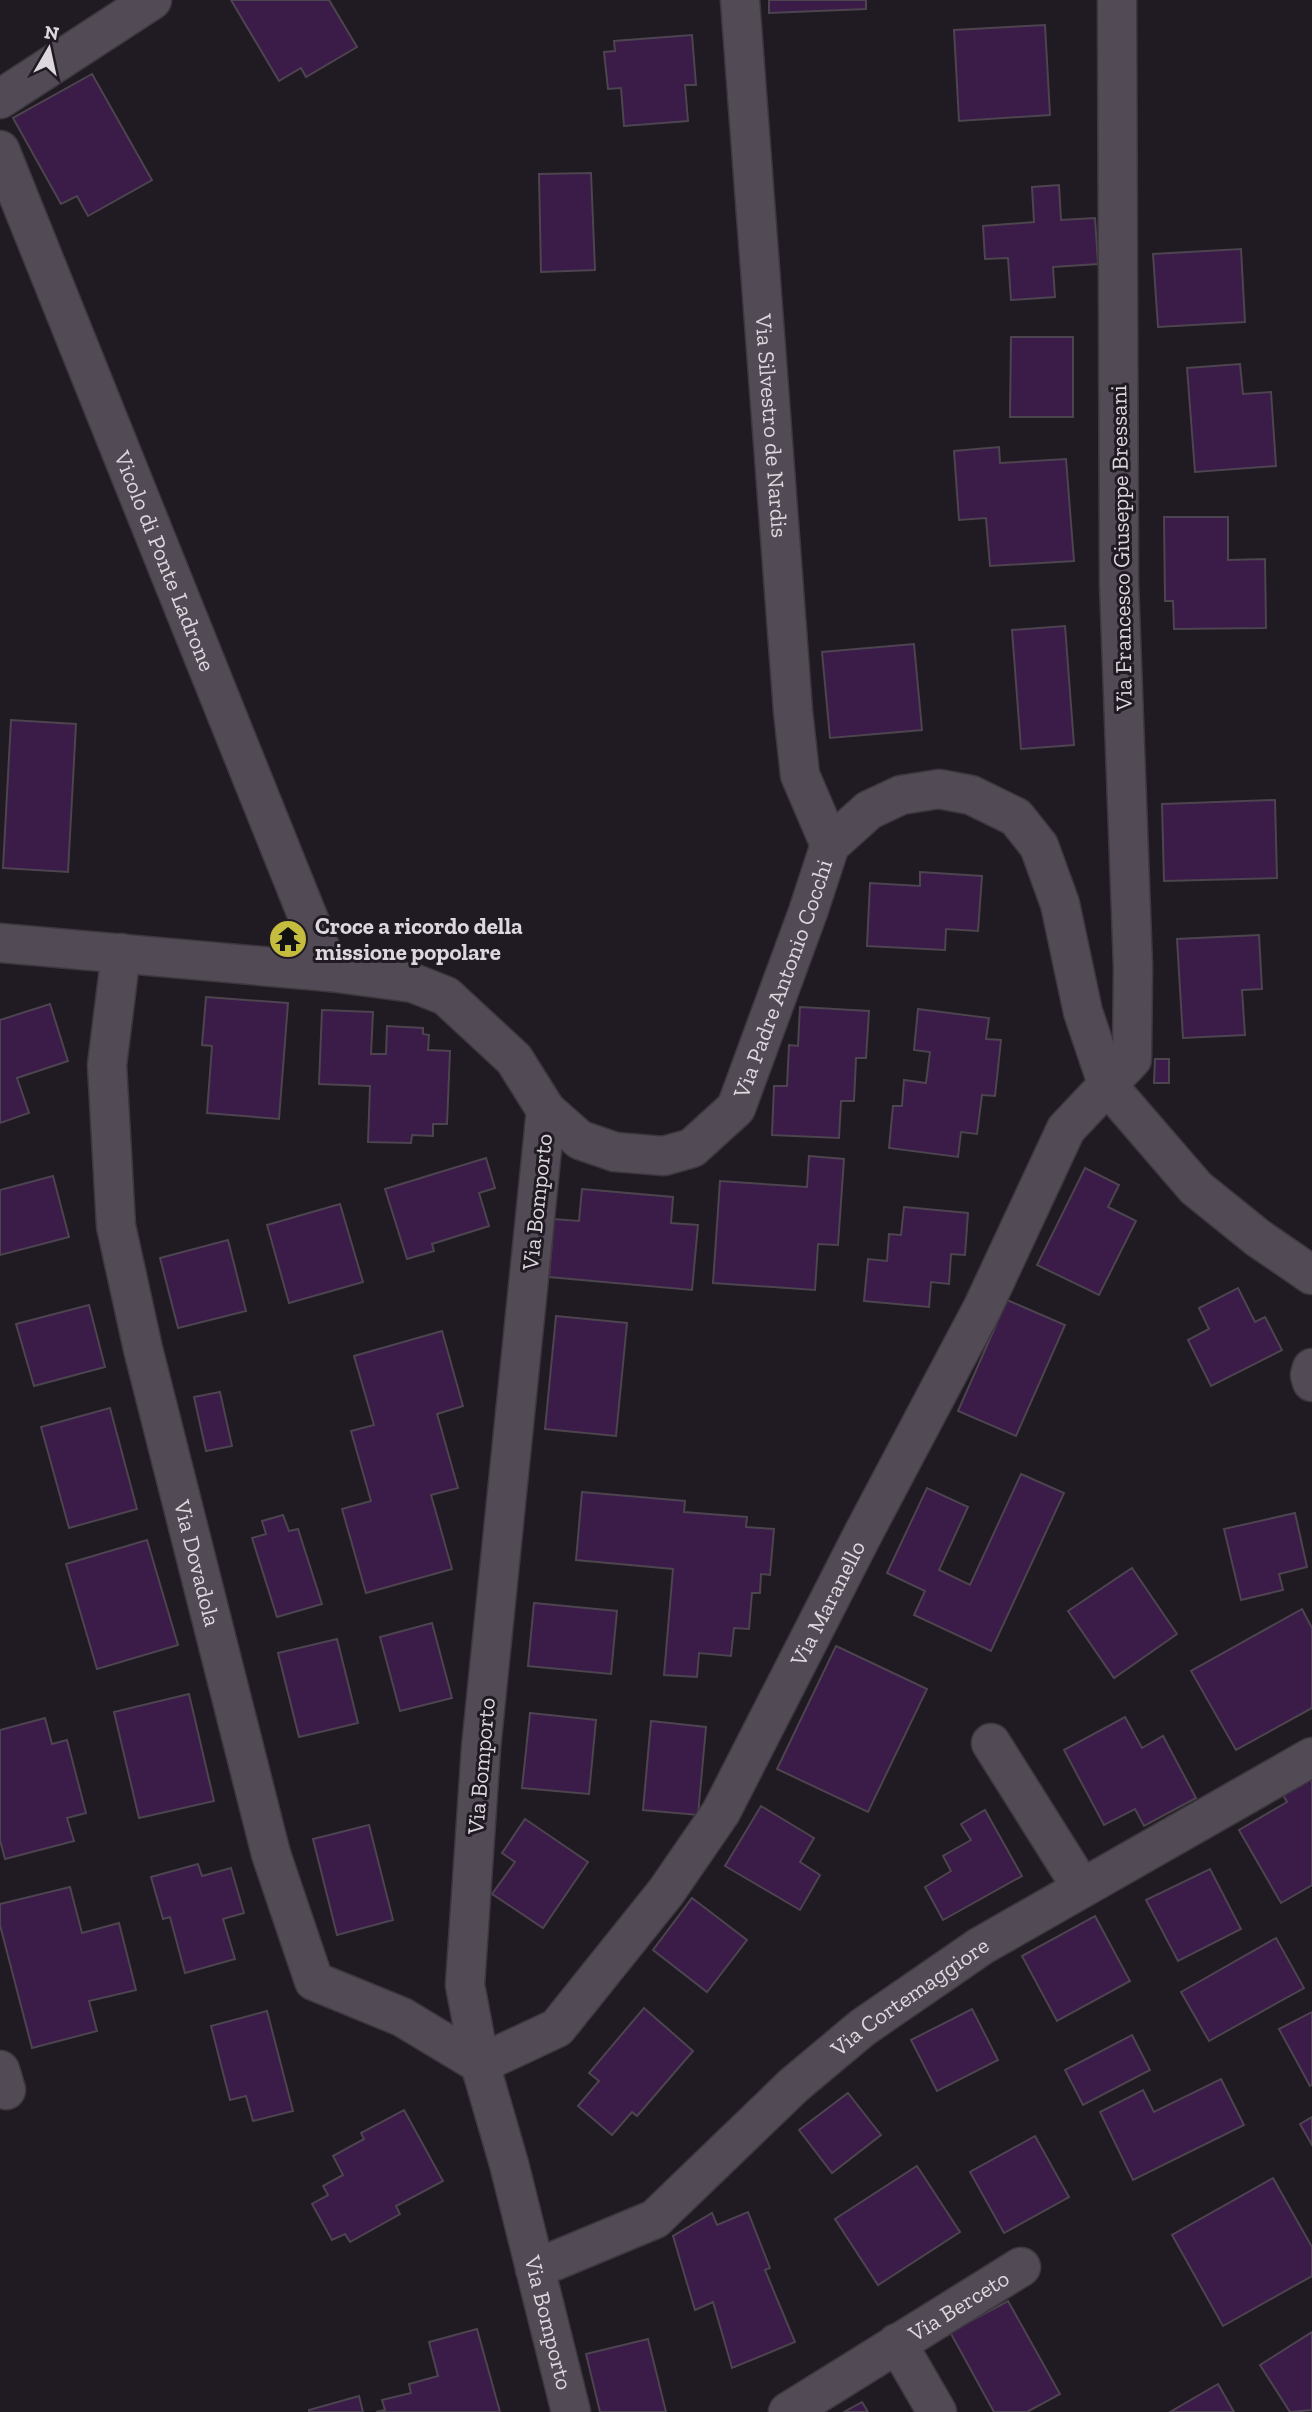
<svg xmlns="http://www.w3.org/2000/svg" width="1312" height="2412" viewBox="0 0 1312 2412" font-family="'Zilla Slab',serif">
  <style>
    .building { fill: #3b1b47; stroke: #4c444f; stroke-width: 2 }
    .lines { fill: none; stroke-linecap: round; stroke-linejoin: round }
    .minor-casing { stroke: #3c383e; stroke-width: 41 }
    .minor { stroke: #524a55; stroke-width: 38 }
    .labels { text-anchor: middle; stroke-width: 6; stroke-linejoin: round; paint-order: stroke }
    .street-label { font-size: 23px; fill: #dcd8de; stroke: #201a23 }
    .poi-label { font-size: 23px; font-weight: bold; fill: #dcd8de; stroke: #201a23; text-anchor: start }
  </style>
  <rect width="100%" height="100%" fill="#201a23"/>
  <g class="building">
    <path d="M231,0H329L357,47L306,77L301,68L279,81Z"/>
    <path d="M769,0H866V9L769,13Z"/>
    <path d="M1045,25L1050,115L959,121L954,30Z"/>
    <path d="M692,35L696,85H685L688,121L624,126L621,88L608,89L604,52L615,51L614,41Z"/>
    <path d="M92,74L152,180L88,216L77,196L61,204L13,118Z"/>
    <path d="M591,173L595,270L541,272L539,174Z"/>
    <path d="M1059,185L1061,220L1095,218L1098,264L1053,267L1055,297L1011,300L1008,258L985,259L983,226L1034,222L1032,187Z"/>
    <path d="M1241,249L1245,322L1158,327L1153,254Z"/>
    <path d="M1011,337H1073V417H1010Z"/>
    <path d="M1240,364L1243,394L1271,392L1276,466L1195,472L1187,368Z"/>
    <path d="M999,447L1000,463L1066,459L1074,561L990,566L986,518L959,520L954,451Z"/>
    <path d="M1164,517H1228V560L1265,559L1266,628L1174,629L1173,601H1165Z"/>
    <path d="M1065,626L1074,745L1021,749L1012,630Z"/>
    <path d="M914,644L922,730L830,738L822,652Z"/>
    <path d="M11,720L76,724L68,872L3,868Z"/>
    <path d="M1275,800L1277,878L1164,881L1162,804Z"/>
    <path d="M920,872L982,876L978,931L946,929L945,950L867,946L870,883L920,886Z"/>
    <path d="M1259,935L1262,989L1242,990L1245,1035L1183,1038L1177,939Z"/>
    <path d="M206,997L288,1003L279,1119L207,1113L212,1046L202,1045Z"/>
    <path d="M50,1004L68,1061L17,1078L29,1113L0,1123V1020Z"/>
    <path d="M800,1007L869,1011L866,1058H856L854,1101H841L839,1138L772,1135L774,1086H787L789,1045L798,1046Z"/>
    <path d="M918,1009L989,1018L986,1039L1001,1040L995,1096L982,1095L977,1134L961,1132L958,1157L889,1148L893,1106H902L904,1080L926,1083L930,1052L914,1050Z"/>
    <path d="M322,1010L373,1012L371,1054H386L387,1026L423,1028V1034L429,1035L428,1050L450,1051L447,1124H433V1136L412,1135L411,1143L368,1142L370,1086L319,1084Z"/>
    <path d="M1155,1059H1169V1083H1154Z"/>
    <path d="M809,1156L844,1159L838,1245L818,1244L815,1290L713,1283L720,1181L807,1187Z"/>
    <path d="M486,1158L495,1188L479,1193L489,1226L432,1244L434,1251L407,1259L385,1189Z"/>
    <path d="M1085,1168L1119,1185L1108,1207L1136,1221L1099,1295L1037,1265Z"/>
    <path d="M53,1176L69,1237L0,1255V1190Z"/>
    <path d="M582,1189L673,1197L671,1223L698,1225L692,1290L549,1277L554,1219L579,1221Z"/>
    <path d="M340,1204L363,1282L289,1303L267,1225Z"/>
    <path d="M904,1207L968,1213L965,1255L951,1254L949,1284L931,1282L929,1307L864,1301L868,1259L887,1261L889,1234L901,1235Z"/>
    <path d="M228,1240L246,1311L178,1328L160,1258Z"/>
    <path d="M1238,1288L1255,1322L1265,1317L1282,1350L1211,1386L1188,1340L1209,1329L1199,1308Z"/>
    <path d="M1007,1300L1065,1325L1016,1436L958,1411Z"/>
    <path d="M89,1305L105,1367L34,1386L16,1324Z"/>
    <path d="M556,1316L627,1323L616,1436L545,1429Z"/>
    <path d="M442,1331L463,1406L437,1414L458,1488L431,1495L452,1569L366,1593L342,1509L371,1501L351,1431L374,1425L354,1356Z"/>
    <path d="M220,1392L232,1446L206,1451L194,1397Z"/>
    <path d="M110,1408L137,1509L69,1528L41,1427Z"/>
    <path d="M1021,1474L1064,1493L991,1651L914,1615L925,1591L887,1573L927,1488L968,1507L939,1570L970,1585Z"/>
    <path d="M582,1492L685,1501L684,1512L747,1517L746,1527L774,1529L770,1575L761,1574L760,1593H752L749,1629L734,1628L731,1656L699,1653L697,1677L664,1675L673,1569L576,1560Z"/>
    <path d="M1295,1513L1307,1567L1279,1574L1283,1590L1241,1600L1224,1529Z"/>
    <path d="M283,1515L289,1531L298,1529L322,1604L277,1617L252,1538L266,1534L262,1521Z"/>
    <path d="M147,1540L178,1645L97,1669L66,1564Z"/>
    <path d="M1132,1568L1177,1634L1114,1678L1068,1611Z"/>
    <path d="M534,1603L617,1611L611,1674L528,1666Z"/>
    <path d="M1302,1609L1312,1628V1708L1236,1750L1191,1671Z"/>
    <path d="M432,1623L452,1698L400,1711L380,1637Z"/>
    <path d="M337,1639L358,1723L299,1737L278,1653Z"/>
    <path d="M836,1646L927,1689L868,1812L777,1769Z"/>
    <path d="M189,1694L214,1801L139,1818L114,1712Z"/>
    <path d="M530,1713L596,1720L589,1794L522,1788Z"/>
    <path d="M1125,1717L1142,1748L1163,1736L1196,1798L1144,1826L1135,1809L1104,1825L1064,1750Z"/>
    <path d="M45,1718L52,1744L67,1740L86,1813L67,1818L74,1841L5,1859L0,1840V1730Z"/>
    <path d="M651,1721L706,1727L698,1815L643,1810Z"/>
    <path d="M1312,1769V1885L1281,1903L1239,1830L1287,1802L1279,1788Z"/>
    <path d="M761,1806L814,1838L800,1862L820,1875L800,1910L725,1866Z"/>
    <path d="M985,1810L1022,1876L943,1920L925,1887L951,1871L943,1856L971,1840L961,1824Z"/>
    <path d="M525,1819L588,1862L543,1928L492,1894L515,1862L502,1853Z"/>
    <path d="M369,1825L393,1920L337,1935L313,1839Z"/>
    <path d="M198,1864L202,1876L231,1868L244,1913L223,1919L235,1959L185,1973L170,1917L163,1919L151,1877Z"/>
    <path d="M1210,1869L1241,1929L1178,1961L1146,1900Z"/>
    <path d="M70,1887L82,1933L119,1923L136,1990L89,2001L97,2031L32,2048L0,1925V1904Z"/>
    <path d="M692,1898L747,1940L707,1992L653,1950Z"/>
    <path d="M1095,1916L1130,1981L1057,2021L1022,1956Z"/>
    <path d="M1276,1938L1304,1988L1209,2041L1181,1992Z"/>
    <path d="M644,2008L693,2051L637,2116L632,2112L612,2135L578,2106L599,2081L589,2073Z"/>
    <path d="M972,2009L998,2060L937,2091L911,2040Z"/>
    <path d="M267,2011L293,2111L253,2121L246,2096L230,2100L211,2026Z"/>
    <path d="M1312,2012V2085L1310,2086L1279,2029Z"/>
    <path d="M1132,2035L1150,2070L1083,2105L1065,2070Z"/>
    <path d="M1221,2079L1244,2125L1133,2180L1100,2112L1143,2090L1154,2112Z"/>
    <path d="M848,2093L881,2135L832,2173L799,2130Z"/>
    <path d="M404,2110L443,2181L396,2206L400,2214L350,2242L345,2234L332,2240L312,2204L328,2195L323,2186L343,2175L333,2156L364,2139L361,2133Z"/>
    <path d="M1312,2117V2145L1300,2124Z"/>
    <path d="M1035,2136L1069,2197L1004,2233L970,2172Z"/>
    <path d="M917,2166L960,2232L878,2285L835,2219Z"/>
    <path d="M1273,2178L1312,2247V2276L1223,2326L1172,2235Z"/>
    <path d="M748,2212L770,2268L765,2270L795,2342L732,2368L713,2302L695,2310L673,2236L712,2213L717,2225Z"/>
    <path d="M1008,2301L1060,2394L1027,2412H994L950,2332Z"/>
    <path d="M477,2329L500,2412H376L385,2410L382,2400L411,2393L409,2384L438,2376L429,2342Z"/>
    <path d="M1312,2332V2410L1290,2412L1260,2365Z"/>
    <path d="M648,2339L666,2412H600L586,2354Z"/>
    <path d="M1218,2384L1234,2412H1170Z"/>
    <path d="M359,2396L363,2412H309V2410Z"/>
    <path d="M862,2402L868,2412H844Z"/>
  </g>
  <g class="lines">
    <defs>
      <g id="minor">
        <path id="s1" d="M740,0L793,711L800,775L830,845"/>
        <path d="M0,99L152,0"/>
        <path id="s2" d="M0,150L330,972"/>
        <path id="s3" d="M0,943L330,972L413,983L446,996L514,1059L546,1110L580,1140L615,1152L664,1156L692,1148L736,1108L808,912L830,845L869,810L901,795L939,789L971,795L1016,817L1039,846L1060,904L1083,1012L1108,1086L1196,1188L1258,1238L1312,1275"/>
        <path id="s4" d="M121,953L107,1065L116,1226L143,1349L271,1854L314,1981L402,2017L480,2064L557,2028L666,1892L721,1812L864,1532L983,1307L1066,1129L1132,1059L1133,967L1119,583L1117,0"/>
        <path id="s5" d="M546,1110L481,1748L465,1985L480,2064L509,2164L571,2412"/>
        <path d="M1312,1368L1310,1375L1312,1382"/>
        <path d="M991,1743L1082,1888"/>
        <path d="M0,2070L6,2090"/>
        <path id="s6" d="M535,2269L655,2219L794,2085L862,2028L981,1946L1312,1757"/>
        <path d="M897,2343L937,2412"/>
        <path id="s7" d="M788,2412L1021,2267"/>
      </g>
    </defs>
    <use href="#minor" class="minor-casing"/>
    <use href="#minor" class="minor"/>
  </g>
  <defs>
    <symbol id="temple-disc" viewBox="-11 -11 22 22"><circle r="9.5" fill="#c4bc3e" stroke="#201a23"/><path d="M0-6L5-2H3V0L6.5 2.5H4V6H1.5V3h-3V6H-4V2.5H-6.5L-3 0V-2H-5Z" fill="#111"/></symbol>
  </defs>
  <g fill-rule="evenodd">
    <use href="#temple-disc" x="266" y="917" width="44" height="44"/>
  </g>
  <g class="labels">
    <g class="street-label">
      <text dy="8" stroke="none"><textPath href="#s1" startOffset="427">Via Silvestro de Nardis</textPath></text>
      <text transform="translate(1121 548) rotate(-91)" y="8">Via Francesco Giuseppe Bressani</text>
      <text dy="8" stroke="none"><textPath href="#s2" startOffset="443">Vicolo di Ponte Ladrone</textPath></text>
      <text dy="8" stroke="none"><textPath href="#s3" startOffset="961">Via Padre Antonio Cocchi</textPath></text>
      <text transform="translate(537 1202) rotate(-84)" y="8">Via Bomporto</text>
      <text dy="8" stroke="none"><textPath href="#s4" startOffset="621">Via Dovadola</textPath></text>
      <text dy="8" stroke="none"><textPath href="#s4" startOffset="1832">Via Maranello</textPath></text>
      <text transform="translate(481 1766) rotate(-85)" y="8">Via Bomporto</text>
      <text dy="8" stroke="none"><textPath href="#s6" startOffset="469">Via Cortemaggiore</textPath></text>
      <text dy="8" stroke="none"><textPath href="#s7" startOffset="201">Via Berceto</textPath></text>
      <text dy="8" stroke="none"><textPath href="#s5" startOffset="1227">Via Bomporto</textPath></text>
    </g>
    <g class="poi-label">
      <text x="315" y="934">Croce a ricordo della<tspan x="315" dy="26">missione popolare</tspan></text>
    </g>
  </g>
  <g transform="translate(49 49) rotate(9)" stroke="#201a23" stroke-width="5" paint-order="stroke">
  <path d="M0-5L12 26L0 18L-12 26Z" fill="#dcd8de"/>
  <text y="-10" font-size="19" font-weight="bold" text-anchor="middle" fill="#dcd8de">N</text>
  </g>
</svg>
